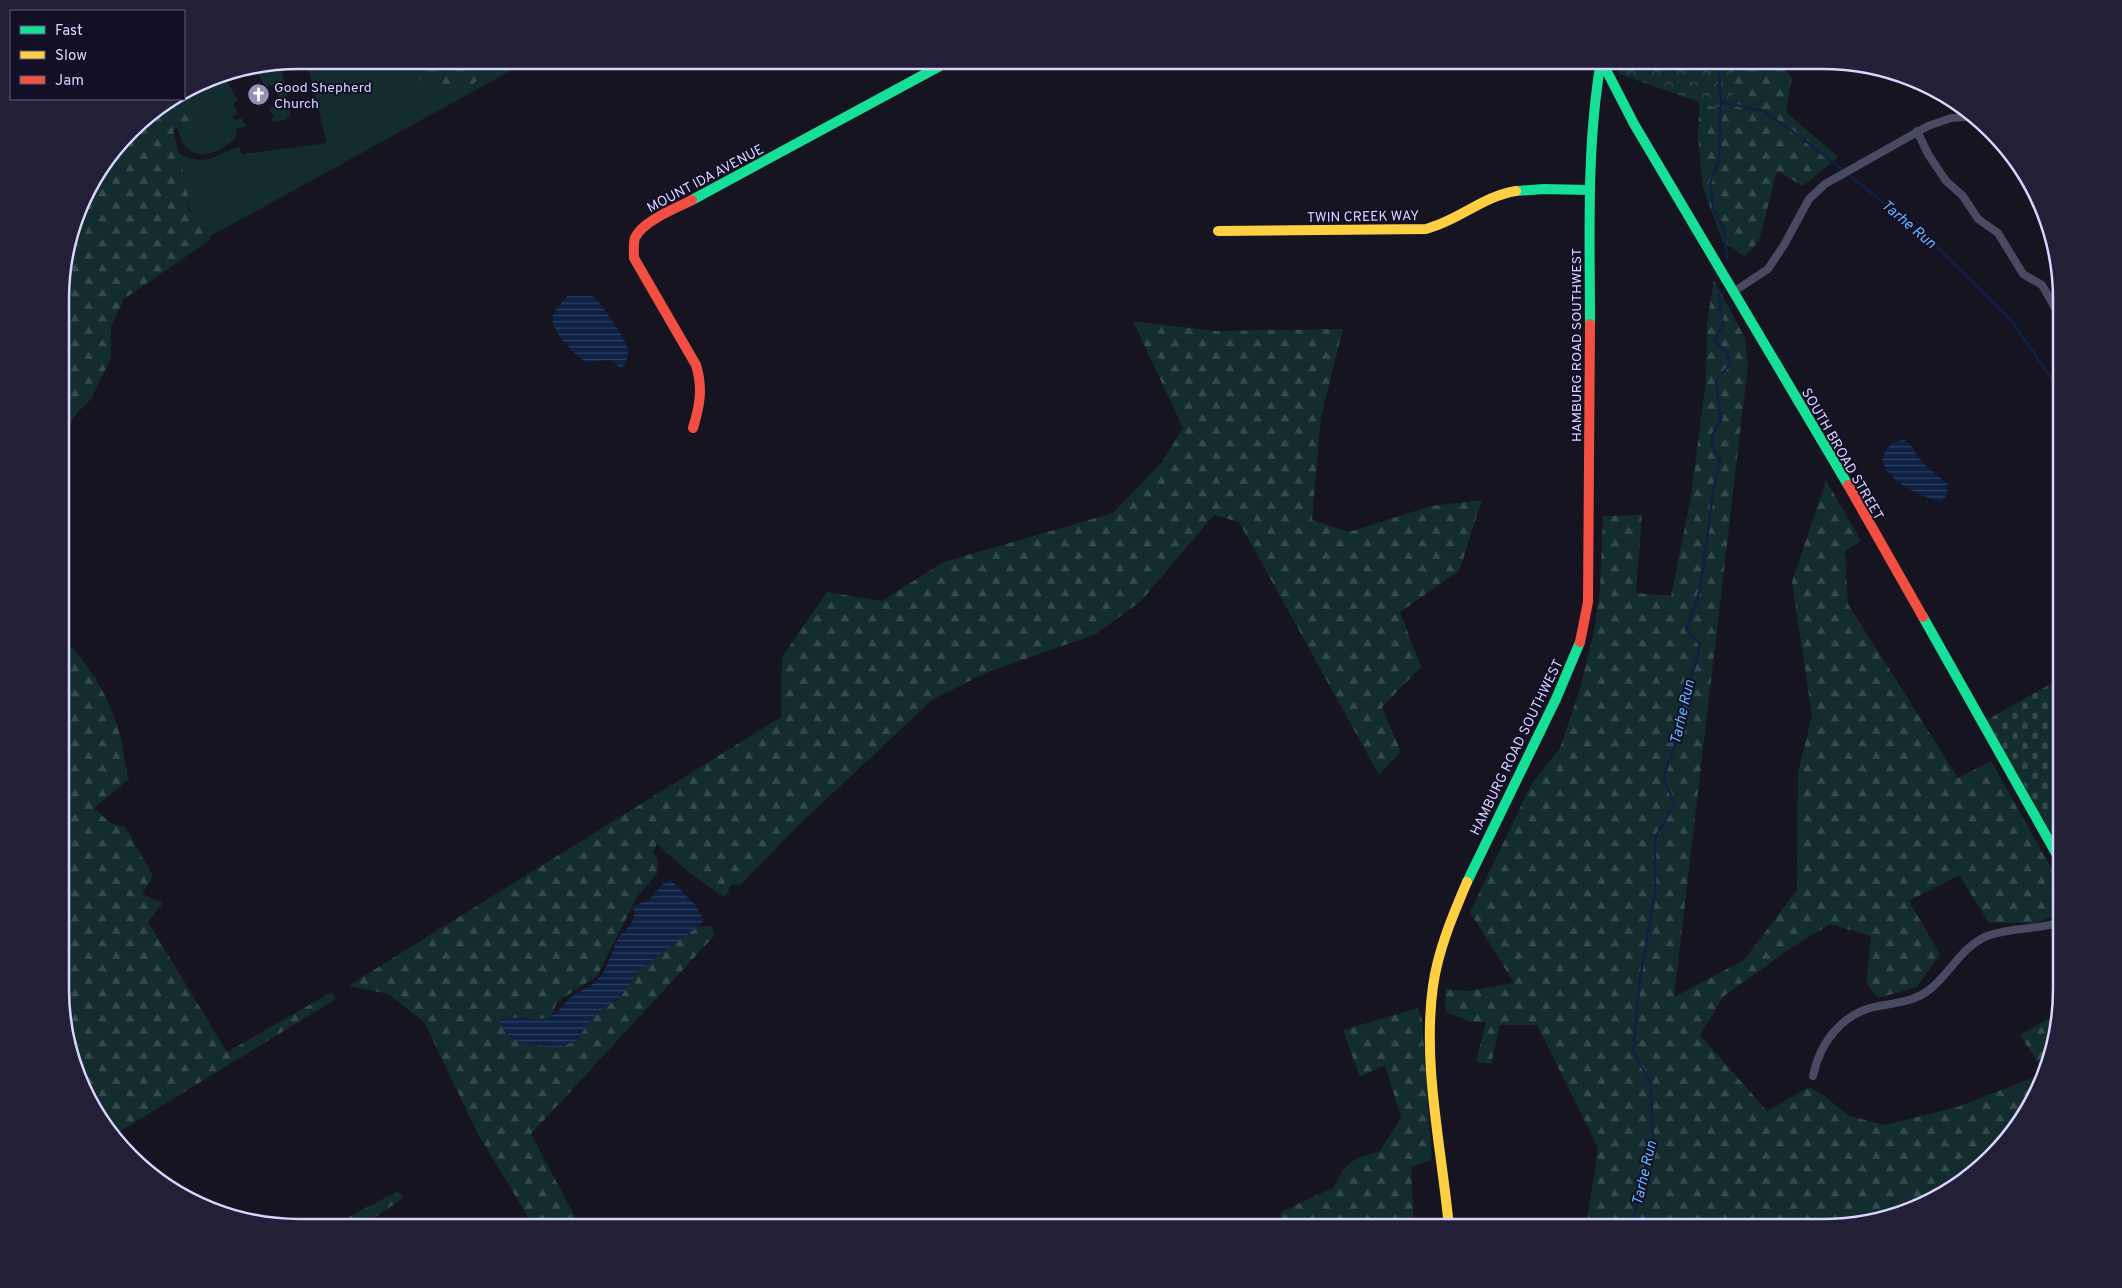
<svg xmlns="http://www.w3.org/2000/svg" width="2122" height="1288" viewBox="0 0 2122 1288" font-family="Overpass,sans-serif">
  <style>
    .grass { fill: #132c2d }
    .forest { fill: url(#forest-firs) }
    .cemetery { fill: url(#cemetery-stones) }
    .park { fill: url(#park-crowns) }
    .water { fill: url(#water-rules) }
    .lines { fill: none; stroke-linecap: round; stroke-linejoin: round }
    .stream { stroke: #0d2144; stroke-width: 2.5 }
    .street { stroke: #4a4962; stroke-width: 8 }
    .fast { stroke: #16e098; stroke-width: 10 }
    .slow { stroke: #ffcf43; stroke-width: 10 }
    .jam { stroke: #f24e42; stroke-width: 10 }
    .labels { text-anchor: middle; stroke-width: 4; stroke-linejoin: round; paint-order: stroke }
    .poi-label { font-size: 14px; fill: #d9d4ff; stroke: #130f26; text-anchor: start }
    .street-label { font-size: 14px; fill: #d9d4ff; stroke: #130f26 }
    .water-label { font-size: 15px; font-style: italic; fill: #62b6ff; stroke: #130f26 }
    .rim { fill: none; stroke: #d9d4ff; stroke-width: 2.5 }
  </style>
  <defs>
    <pattern id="forest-firs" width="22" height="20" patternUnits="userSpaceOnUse" patternTransform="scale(1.25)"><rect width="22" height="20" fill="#132c2d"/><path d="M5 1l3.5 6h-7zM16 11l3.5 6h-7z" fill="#354a4c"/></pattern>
    <pattern id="cemetery-stones" width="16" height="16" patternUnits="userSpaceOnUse" patternTransform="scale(1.25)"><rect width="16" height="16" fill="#132c2d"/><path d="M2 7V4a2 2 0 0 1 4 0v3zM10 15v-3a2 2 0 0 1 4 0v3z" fill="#354a4c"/></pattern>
    <pattern id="park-crowns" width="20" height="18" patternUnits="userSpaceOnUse" patternTransform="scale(1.25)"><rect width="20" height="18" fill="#132c2d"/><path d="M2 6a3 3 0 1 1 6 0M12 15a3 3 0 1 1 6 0" fill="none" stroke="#354a4c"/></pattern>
    <pattern id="water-rules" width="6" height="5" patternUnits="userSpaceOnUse" patternTransform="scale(1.25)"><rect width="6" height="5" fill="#0d2144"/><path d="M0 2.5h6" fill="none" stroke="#304060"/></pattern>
  </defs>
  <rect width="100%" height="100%" fill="#161421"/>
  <g class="grass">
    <path d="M306,60H417L413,65L479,62L466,60H509L514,69L198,243C189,213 186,183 177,153C207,167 211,157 239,146L242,154L327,143Z"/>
    <path d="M280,64L289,102H281L272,85L266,88L256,70L258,68Z"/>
    <path d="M223,75L238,100L233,104L238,113L232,117L235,121L241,118L247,127L236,128L237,136C226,148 203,162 188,149C182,144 180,135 177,128L187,124L195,114V97L198,84L208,78Z"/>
    <path d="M279,103L290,105V116L285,120L273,122L271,119L274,117L269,109Z"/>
  </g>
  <g class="forest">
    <path d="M417,60L479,62L482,74L471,87L437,91L419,79L413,64Z"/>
    <path d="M1701,60H1777L1792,78L1786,112L1838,157L1803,186L1777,171L1759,241L1745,256L1723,242L1703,188L1698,137Z"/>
    <path d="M198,84L195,97V114L187,124L173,130L187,186L189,212L205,218L210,240L124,299L111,326V358L91,399L72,418L62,462V268L85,193L141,119L174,99H184V93Z"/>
    <path d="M1714,280L1745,338L1748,365L1674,997L1744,960L1797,890L1798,772L1812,716L1792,582L1826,480L1861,541L1845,551L1848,604L1958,778L1991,761L2061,885V913L2036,923H1989L1959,875L1909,901L1940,954L1917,987L1878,998L1866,983L1871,936L1830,924L1794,946L1724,996L1700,1035L1767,1111L1809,1087L1822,1094L1849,1116L1885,1125L1957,1107L2040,1075L2030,1109L1992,1158L1943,1196L1838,1228H1586L1598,1148L1537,1025H1500L1491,1064L1476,1061L1486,1022H1471L1446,1012L1445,989L1467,991L1514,983L1470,912L1532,783L1560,748L1580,689L1594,631L1600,590L1603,516L1642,515L1636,593L1671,596L1691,497L1706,380L1707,322Z"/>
    <path d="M1133,321L1215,331L1343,329L1321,416L1312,520L1349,532L1431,506L1482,500L1459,571L1400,612L1421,667L1382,707L1401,752L1379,775L1239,522L1214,515L1141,601L1096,634L983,674L932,700L802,822L740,885L733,884L729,888L728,894L723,897L690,873L657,844L653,852L658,860L657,874L637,897L597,976L557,1002L551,1017L536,1020L520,1017L576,1041L592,1018L606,1006L619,999L639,970L697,927L712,926L714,936L531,1134L581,1228H535L479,1136L424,1022L389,994L348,986L781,717L782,657L827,592L882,601L943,562L1113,513L1162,462L1183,428Z"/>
    <path d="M62,646L73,648C92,671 108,696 117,725C123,743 124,761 129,779L94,808L109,822L126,828L153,876L142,894L163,903L148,922L227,1052L332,992L336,999L114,1135L100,1122L62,1020Z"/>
    <path d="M1418,1008L1422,1019L1432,1160L1411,1167L1414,1228H1280L1281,1212L1334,1187C1345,1163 1354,1157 1379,1152L1401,1118L1385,1065L1360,1077L1343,1030Z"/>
    <path d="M2059,1012L2042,1069L2020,1035Z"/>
    <path d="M398,1191L403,1198L360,1228H328Z"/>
  </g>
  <path class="cemetery" d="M2061,678V850L1987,720Z"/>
  <path class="park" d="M1615,60H1734L1731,113L1619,74Z"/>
  <g class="water">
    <path d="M567,296H593C600,302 628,342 628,350C628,358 626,363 621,368L611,360L585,362C575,354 548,330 553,315C555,309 563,302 567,296Z"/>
    <path d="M1904,440C1912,445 1914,451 1919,458C1927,468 1937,475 1947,483C1948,491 1948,496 1941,502C1924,498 1872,475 1885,452C1889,444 1896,441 1904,440Z"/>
    <path d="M671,880L696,906L704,920L697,927L639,970L619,999L607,1006L592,1018L576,1041L558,1048L529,1044L512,1039L503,1029L499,1020C515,1013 532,1023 548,1017C560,1013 563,1004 571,997C578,991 587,989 594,983C609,971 609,955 618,939C625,927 632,930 635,911L631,907L649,900L665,882Z"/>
  </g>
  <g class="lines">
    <g class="stream">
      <path d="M1718,60L1721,102L1719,160L1710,184L1713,208L1724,229L1727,259"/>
      <path d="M1721,102L1763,111L1798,135L1868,190L1934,244L2011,320L2061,392"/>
      <path d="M1631,1228L1653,1141L1651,1084L1633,1050L1640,979L1655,895V838L1675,803L1663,778L1677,740L1684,694L1696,663L1700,644L1686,630L1700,590L1714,486L1720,460C1709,442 1709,437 1721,420L1716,381L1731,363L1726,352L1714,340L1723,325L1719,295"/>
    </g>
    <g class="street">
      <path d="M1917,131L1928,154L1946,181L1963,196L1978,219L1998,233L2023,274L2042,285L2059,315"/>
      <path d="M1733,292L1768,269L1784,245L1809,199L1825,184L1928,126L1951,118L1965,117L1978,119"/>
      <path d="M1813,1076C1820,1042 1843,1012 1879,1006C1896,1003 1915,1001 1929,990C1950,974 1961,947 1987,936C2010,927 2038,930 2061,922"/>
    </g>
    <g class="fast">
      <path d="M1601,60L1634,124L1848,485"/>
      <path d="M1516,191L1544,189L1590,190"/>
      <path d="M692,200L951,60"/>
      <path d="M1590,324C1590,237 1586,148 1601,61"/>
      <path d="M1923,617L2061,862"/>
      <path d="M1467,882L1556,699L1580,642"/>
    </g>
    <g class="slow">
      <path d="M1218,231L1426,229C1458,221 1483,196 1516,191"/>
      <path d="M1449,1228C1442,1149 1422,1066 1433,986C1438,950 1453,915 1467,882"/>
    </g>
    <g class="jam">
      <path d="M692,200C677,208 642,221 635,238C633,244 634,251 634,258L696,365C703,388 700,405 693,428"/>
      <path d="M1848,485L1923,617"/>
      <path d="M1580,642L1588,602L1590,324"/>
    </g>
  </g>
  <defs>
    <symbol id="church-disc" viewBox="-11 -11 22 22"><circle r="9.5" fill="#9591b1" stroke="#130f26"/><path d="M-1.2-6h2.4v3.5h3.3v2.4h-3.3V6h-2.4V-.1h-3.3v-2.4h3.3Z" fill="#fff"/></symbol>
  </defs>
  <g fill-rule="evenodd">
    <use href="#church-disc" x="246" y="82" width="25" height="25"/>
  </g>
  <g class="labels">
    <g class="poi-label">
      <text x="274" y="92">Good Shepherd<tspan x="274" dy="16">Church</tspan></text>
    </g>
    <g class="street-label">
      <text transform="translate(705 178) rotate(-28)" y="5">MOUNT IDA AVENUE</text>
      <text transform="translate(1363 216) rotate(-1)" y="5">TWIN CREEK WAY</text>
      <text transform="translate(1576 345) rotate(-90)" y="5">HAMBURG ROAD SOUTHWEST</text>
      <text transform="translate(1843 454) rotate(60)" y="5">SOUTH BROAD STREET</text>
      <text transform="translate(1516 747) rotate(-64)" y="5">HAMBURG ROAD SOUTHWEST</text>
    </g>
    <g class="water-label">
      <text transform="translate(1909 224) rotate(40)" y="5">Tarhe Run</text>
      <text transform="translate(1682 712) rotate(-77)" y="5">Tarhe Run</text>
      <text transform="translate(1644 1173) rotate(-77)" y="5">Tarhe Run</text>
    </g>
  </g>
  <path d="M0 0H2122V1288H0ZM299 69H1823A230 230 0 0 1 2053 299V989A230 230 0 0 1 1823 1219H299A230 230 0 0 1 69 989V299A230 230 0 0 1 299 69Z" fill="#231f37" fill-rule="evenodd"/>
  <path class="rim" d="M299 69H1823A230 230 0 0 1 2053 299V989A230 230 0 0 1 1823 1219H299A230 230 0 0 1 69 989V299A230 230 0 0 1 299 69Z"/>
  <rect x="10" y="10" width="175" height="90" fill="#130f26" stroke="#625e7d"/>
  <rect x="20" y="26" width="25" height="8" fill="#16e098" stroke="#625e7d"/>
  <text x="55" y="35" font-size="15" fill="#d9d4ff">Fast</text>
  <rect x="20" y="51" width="25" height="8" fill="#ffcf43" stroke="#625e7d"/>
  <text x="55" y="60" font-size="15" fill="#d9d4ff">Slow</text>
  <rect x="20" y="76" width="25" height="8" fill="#f24e42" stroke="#625e7d"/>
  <text x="55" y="85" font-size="15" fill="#d9d4ff">Jam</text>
</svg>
